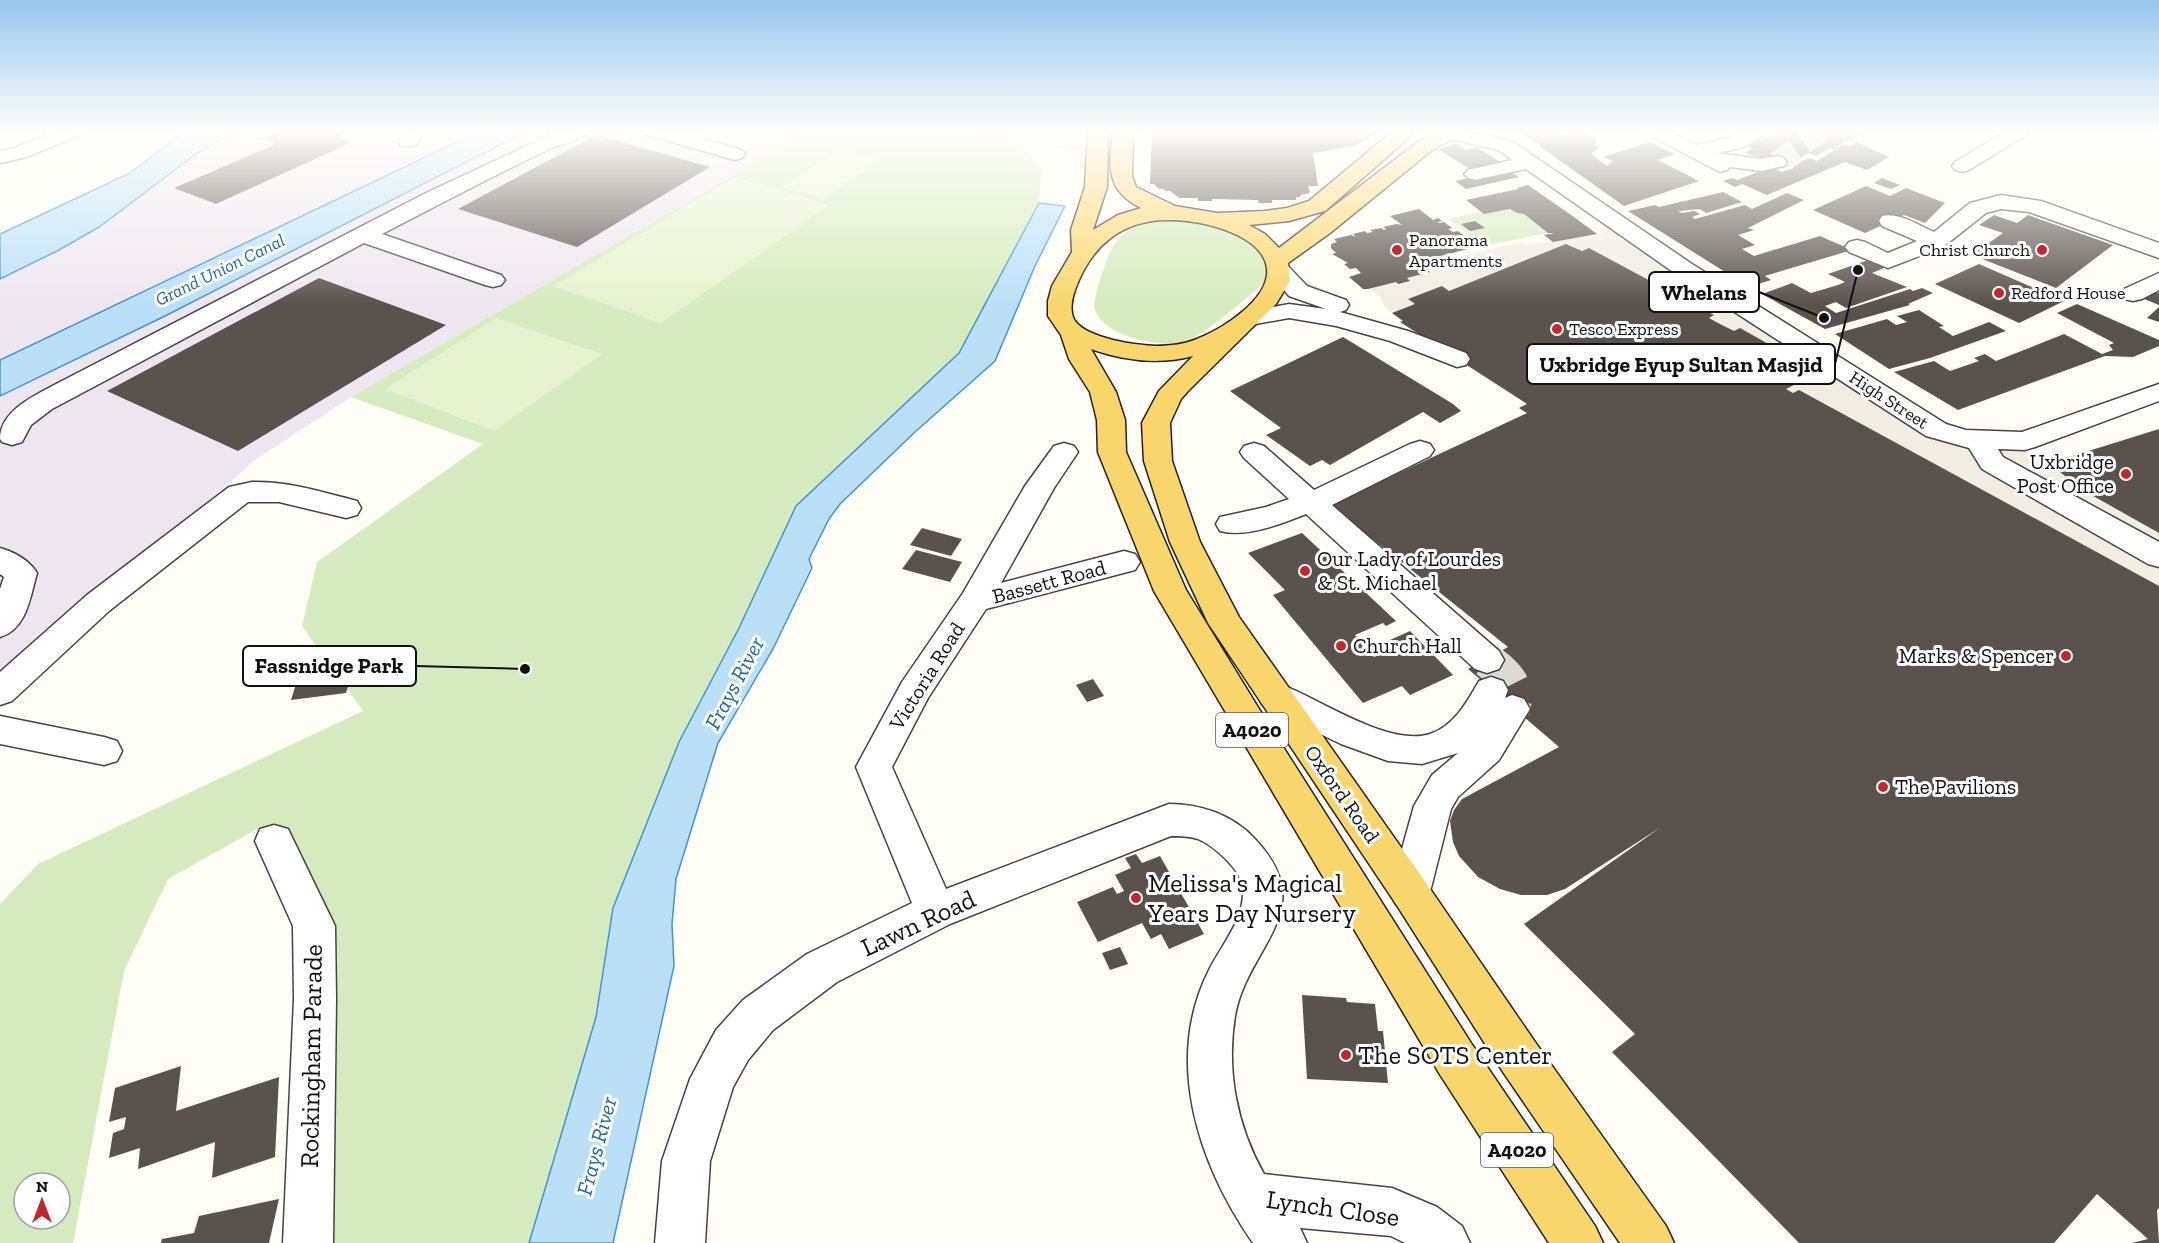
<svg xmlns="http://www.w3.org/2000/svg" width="2159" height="1243" viewBox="0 0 2159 1243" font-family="'Zilla Slab',serif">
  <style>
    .industrial { fill: #eee6ef }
    .green { fill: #d5ebbd; fill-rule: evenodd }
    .pitch { fill: #e6f2cf }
    .plaza { fill: #f1ede2 }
    .water { fill: #b9e0f7; stroke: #3f96cf; stroke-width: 1.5 }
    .building { fill: #5a524d }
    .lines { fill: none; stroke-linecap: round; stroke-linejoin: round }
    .minor-tunnel-far1 { stroke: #dbdad3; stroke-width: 22; stroke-dasharray: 22 11; stroke-linecap: butt }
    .minor-tunnel { stroke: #dbdad3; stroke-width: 35; stroke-dasharray: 35 17; stroke-linecap: butt }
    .minor-casing { stroke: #444; stroke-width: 3 }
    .major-casing { stroke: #222; stroke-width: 3 }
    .minor { fill: #fff; fill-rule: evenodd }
    .major { fill: #f9d66b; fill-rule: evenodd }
    .poi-dot { fill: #c4262e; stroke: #fff; stroke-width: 2 }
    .labels { text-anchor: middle; stroke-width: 6; stroke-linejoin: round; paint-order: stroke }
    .far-poi-label { font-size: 18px; fill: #111; stroke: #fff; text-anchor: start }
    .far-water-label { font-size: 18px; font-style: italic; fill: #1768a6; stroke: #fff }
    .far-street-label { font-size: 18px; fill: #111; stroke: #fff }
    .shield { fill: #fff; stroke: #585858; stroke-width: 1.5 }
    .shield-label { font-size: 20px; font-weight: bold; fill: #111 }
    .poi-label { font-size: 21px; fill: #111; stroke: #fff; text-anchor: start }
    .street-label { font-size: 21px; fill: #111; stroke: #fff }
    .water-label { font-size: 22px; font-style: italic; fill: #1768a6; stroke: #fff }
    .near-poi-label { font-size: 26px; fill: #111; stroke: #fff; text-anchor: start }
    .near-street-label { font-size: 26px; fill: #111; stroke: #fff }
    .leader { fill: none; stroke: #111; stroke-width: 2 }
    .callout-dot { fill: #111; stroke: #fff; stroke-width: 2 }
    .callout { fill: #fff; stroke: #111; stroke-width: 2 }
    .callout-label { font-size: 22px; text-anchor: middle; font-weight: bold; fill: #111 }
  </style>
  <rect width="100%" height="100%" fill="#fffdf5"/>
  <g class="industrial">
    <path d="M233,131H807L748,167L351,397L255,460L0,684V279L59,250L99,227L196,154Z"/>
    <path d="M961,131H1086L1085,151L1023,145Z"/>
  </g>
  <g class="green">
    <path d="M807,131H961L1023,145L1041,171L1039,203L959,353L796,506L739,628L679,743L529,1243H318L325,1058L283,867L262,826L168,879L124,971L73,1243H0V904L38,864L363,711L302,626L317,562L483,444L351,397L748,167ZM24,1183H60V1219H24Z"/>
    <path d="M1510,209L1517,213L1524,214L1548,233L1484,246L1449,219L1481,212L1484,214Z"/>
    <path d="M1193,220L1237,232L1265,250L1268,280C1249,295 1202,339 1180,343C1156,347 1104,336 1095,310C1091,300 1108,255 1114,245C1119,238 1127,231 1135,227C1152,219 1175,221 1193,220Z"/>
  </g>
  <g class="pitch">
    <path d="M841,149L881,160L823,199L782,187Z"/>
    <path d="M734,177L829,205L661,323L553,286Z"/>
    <path d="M496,318L602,354L494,431L385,389Z"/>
  </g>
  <path class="plaza" d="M1621,229L1920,423L2014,444L2059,471L2079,488L2159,533V593L1786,389L1800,382L1768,365L1753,372L1751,370L1785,354L1740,329L1734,331L1718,323L1709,318L1714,314L1590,248L1449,291L1442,287L1408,299L1415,304L1392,313L1384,306L1381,298L1370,288L1448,267L1441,261L1521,242L1525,244L1553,242Z"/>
  <g class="water">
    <path d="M186,131H233L196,154L99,227L59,250L0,279V234L130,173Z"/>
    <path d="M480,131H527L165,316L0,396V360Z"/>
    <path d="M1039,203L1065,206L1035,266L995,361L915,432L840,504L829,519L809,559L812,568L773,649L718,743L676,879L672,924L674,966L613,1243H529L596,1017L613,908L679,742L739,628L796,506L959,353Z"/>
  </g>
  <g class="building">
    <path d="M283,131H350L336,137L352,142L216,204L174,188L276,144L262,139Z"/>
    <path d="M1152,131H1379L1368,139L1354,146L1313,153L1318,186H1308L1310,193L1300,195L1301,197H1296V200H1272V203H1259L1258,200L1212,199V201H1198V198H1179L1170,191H1165L1164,189H1159L1154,184H1150Z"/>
    <path d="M1514,131H1558L1556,132L1564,135L1582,131L1597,139L1595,146L1600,147L1591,154L1607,166L1613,161L1603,157L1649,142L1675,154L1658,160L1699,181L1624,206L1538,145H1541Z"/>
    <path d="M1780,131H1857L1863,132L1851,142L1846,140L1834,149L1830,148L1816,156L1808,153L1788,166L1745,153L1753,148L1748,146L1762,136L1769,138Z"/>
    <path d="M596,135L710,167L577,247L458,209Z"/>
    <path d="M1857,142L1889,157L1867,170L1845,162L1767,195L1742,184L1735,187L1723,181L1732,178L1737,180L1771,167L1782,172L1794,168L1793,167L1804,160L1810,158L1817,161L1844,144L1851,146Z"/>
    <path d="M1457,144L1466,150L1476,147L1502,163L1473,171L1438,149Z"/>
    <path d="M1508,170L1519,177L1466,189L1455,181Z"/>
    <path d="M1882,178L1900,185L1891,189L1874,183Z"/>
    <path d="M1528,185L1574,217L1597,234L1553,242L1544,235L1555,233H1548L1524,214L1517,213L1510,209L1484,214L1466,200L1519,189L1516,188Z"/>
    <path d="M1866,186L1890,196L1906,188L1945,203L1925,223L1904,215L1865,233L1813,210Z"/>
    <path d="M1723,192L1742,202L1706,213L1700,209L1678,211L1682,213L1694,211L1700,214L1692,217L1695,219L1745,205L1752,209L1787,193L1804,200L1748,228L1754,230L1738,235L1755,245L1742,249L1754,256L1820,236L1852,250L1765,276L1771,280L1749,287L1628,211L1655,205L1659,207Z"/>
    <path d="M1419,209L1433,220L1438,218L1442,221L1438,222L1439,223L1444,222L1452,228L1448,229L1453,232L1458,231L1476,244L1472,245L1475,247L1417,262L1430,272L1407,278L1410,281L1398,284L1396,282L1368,289H1363L1349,277L1361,273L1356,268L1350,269L1344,264L1348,263L1332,254L1336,253L1331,248V244L1337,242L1334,239L1351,235L1356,237L1353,234L1365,231L1367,233L1373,232L1370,230L1381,228L1384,230L1386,229L1383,227L1396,224L1402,225L1390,216Z"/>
    <path d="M1994,215L2017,223L2028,215L2113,245L2056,288L1972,255L2003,233L1979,225Z"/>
    <path d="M1475,221L1485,228L1470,231L1461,224Z"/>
    <path d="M1566,244L1582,251L1589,248L1714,315L1709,318L1718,323L1734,331L1740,328L1786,354L1751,370L1753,372L1768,365L1800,382L1786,389L1793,393L1799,390L2159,586V1208L2157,1210L2159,1243H2132L2148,1239L2097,1194L2054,1243H1799L1612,1052L1635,1034L1524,924L1661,827L1565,889L1547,895H1521L1500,889L1478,877L1459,856L1453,842L1450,821L1454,810L1462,799L1559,747L1468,669L1508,647L1330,505L1527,413L1519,408L1527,404L1400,322L1403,321L1392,313L1415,304L1408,299L1442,286L1449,291Z"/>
    <path d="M1868,260L1884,268L1872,273L1907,287L1846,308L1836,302L1825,306L1836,313L1910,289L1913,291L1922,288L1933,293L1908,304L1910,305L1825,329L1762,294L1792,283L1811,293L1838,285L1845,282L1828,274Z"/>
    <path d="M1979,264L2064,301L2019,323L1935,284Z"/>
    <path d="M319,278L446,325L238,451L107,391Z"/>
    <path d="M2148,289L2159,293V305L2139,297Z"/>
    <path d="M2077,304L2159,340V346L2133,357L2105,356L1958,410L1894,372L1934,361L1950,371L1979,361L1974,358L1985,354L1996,361L2064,334L2102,354L2113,350L2109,345L2114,343L2057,313Z"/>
    <path d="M2159,307V322L2147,318Z"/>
    <path d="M1919,310L1944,326L1939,327L1953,336L1989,322L2006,331L1930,358L1889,369L1835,334L1887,319L1896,325L1907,322L1897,316Z"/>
    <path d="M1343,337L1453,404L1461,411L1440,423L1423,412L1330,465L1322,460L1310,466L1266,435L1281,428L1230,391Z"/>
    <path d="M2159,429V533L2079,488L2059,471L2066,458Z"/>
    <path d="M922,528L962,539L951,556L910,545Z"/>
    <path d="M1302,533L1396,621L1386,626L1383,623L1355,635L1374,657L1397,647L1390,640L1410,631L1453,675L1410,695L1402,686L1363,703L1273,595L1285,590L1248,553Z"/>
    <path d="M916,550L962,562L950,582L902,569Z"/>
    <path d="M355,663L346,693L291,700L300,671Z"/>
    <path d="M1093,679L1104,696L1087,702L1076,685Z"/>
    <path d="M1136,854L1142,863L1160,856L1204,934L1169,949L1161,934L1151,939L1142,923L1098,942L1077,902L1113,887L1117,894L1124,891L1115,875L1131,868L1125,858Z"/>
    <path d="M1120,947L1128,964L1110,970L1102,953Z"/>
    <path d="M1302,995L1346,998L1347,1002L1375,1004L1378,1031H1383L1388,1083L1307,1079Z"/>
    <path d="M181,1066L176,1111L279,1077L275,1157L212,1178L215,1142L138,1169L140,1148L109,1158L113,1133L124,1129L126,1117L109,1122L115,1088Z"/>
    <path d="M279,1199L269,1243H161L162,1239L194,1233L199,1216Z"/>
  </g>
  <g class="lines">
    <path class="minor-tunnel-far1" d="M1777,162L1822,131"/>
    <path class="minor-tunnel" d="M1487,660C1504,673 1521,686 1512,709"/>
    <defs>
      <g id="minor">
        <path d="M57,131H83L80,135L27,157L0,163V151L14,148Z"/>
        <path d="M404,131H424L415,146H401L398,142Z"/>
        <path d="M559,131H589C583,140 562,144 552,148C494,175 438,205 382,234L501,275L505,280L501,285L493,287L485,285L364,243L52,409L31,425L22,442L12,445L2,442L0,439C0,410 36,395 58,383L426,193Z"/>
        <path d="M644,131H674L682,134L689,131H713L704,139L742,150L745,154L742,158L735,160L647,135Z"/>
        <path d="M1442,131H1465L1513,142L1692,264L1946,424L1966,430L2022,432L2159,384V401L2035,447L2025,450L1998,449L2003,457L2159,542V567L2148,564L1982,469L1969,448L1926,436L1676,274L1526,169L1475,180L1468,178L1464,174L1468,170L1512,160L1499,150L1443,137L1440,133Z"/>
        <path d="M1646,131H1670L1697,145L1729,138L1742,131H1765C1756,146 1733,150 1717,153L1761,159L1777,156L1784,158L1787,162L1784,166L1761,171L1730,167L1727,170L1720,172L1649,135Z"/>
        <path d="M2006,131H2029L2026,135L1969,170L1962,172L1955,170L1952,166L1955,162Z"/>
        <path d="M2001,195L2041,201L2159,243V258L2029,212L2001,209L1986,213L1943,247L1888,268L1849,252L1845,247L1849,242L1857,240L1865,242L1888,253L1917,241L1882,226L1879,221L1882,216C1899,212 1918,225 1934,232L1970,203Z"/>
        <path d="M1279,263L1287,265L1307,286L1346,300L1349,305L1346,310L1340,312L1408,331L1466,353L1470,359L1466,365L1457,367L1390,341L1336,326L1289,318L1250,325L1241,323L1238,318L1241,313L1289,304L1326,309L1289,296L1267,270L1271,265Z"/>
        <path d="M2159,273V290L2142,299L2133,301L2124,299L2121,294L2124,289Z"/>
        <path d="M1420,441L1430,444L1434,450L1430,456L1332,505L1499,651L1504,660L1499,669L1487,673L1475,669L1306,514C1281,524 1246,538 1220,531L1216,524L1220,517L1266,507L1289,499L1244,458L1240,452L1244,446L1254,443L1264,446L1314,490L1410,444Z"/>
        <path d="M1064,443L1074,446L1078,452L1054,488L1001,583L1124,551L1135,554L1140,562L1135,570L986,609L928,698L892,767L946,889L1169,804C1201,804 1233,815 1255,839C1322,910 1247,946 1235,1016C1226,1071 1237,1126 1264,1174L1392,1188L1437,1207L1462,1226L1470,1243H1405L1391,1236L1300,1228L1307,1243H1253C1199,1165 1163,1061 1209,970C1222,944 1245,919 1243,888C1241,869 1214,846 1198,839C1189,836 1180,836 1171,836L950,924L837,982L773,1030L748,1060L733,1087L710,1161L705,1243H655L662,1161L690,1079L716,1030L743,1000L807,954L912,903L856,767L902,682L963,593L1025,486L1054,446Z"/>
        <path d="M252,482C288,481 322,492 357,501L361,508L357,515L346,518L279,502H248L109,611L12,701L0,705V672L87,595L229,487Z"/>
        <path d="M0,548C14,552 29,560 37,573C30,597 27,629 0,637V589L4,577L0,574Z"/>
        <path d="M1491,677L1503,681L1508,690L1505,698L1512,695L1524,699L1530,709L1499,760L1458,797L1451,809L1430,892L1424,904L1410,910L1396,904L1390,892L1414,806L1432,775L1458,753L1422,764L1388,761L1341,744L1285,717L1262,704L1257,695L1262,686L1274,682C1315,695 1387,748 1430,734C1454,726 1467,702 1479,681Z"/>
        <path d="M0,716L104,737L117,741L122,751L117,761L104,765L0,744Z"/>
        <path d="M274,825L288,829L335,926L336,999L333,1243H283L294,999L293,926L255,841L260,829Z"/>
      </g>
      <path id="major" d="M1088,131H1108L1107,187L1093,230L1118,215L1141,208C1105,190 1109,166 1113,131H1133L1132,176L1136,187L1175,206L1217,213L1265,211L1287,208L1309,201L1393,131H1415L1412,135L1325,211L1289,221L1249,225L1265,234L1279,248L1418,142L1440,131H1464L1461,135L1432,150L1330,233L1288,263L1290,281L1276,304L1189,390L1181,399L1170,423L1172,461L1200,542L1239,617L1424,880L1535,1042L1666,1226L1674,1243H1620L1503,1072L1396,904L1208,623L1170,542L1144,461L1142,423L1159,391L1193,356C1159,365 1125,361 1091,349L1116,392L1125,420L1126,452L1186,590L1259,709L1471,1043L1595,1226L1603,1243H1549L1439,1073L1154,591L1098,452L1097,420L1090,392L1069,359L1061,335L1048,316V301L1052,286L1072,252L1071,230L1085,187ZM1171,220C1199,220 1262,233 1267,268C1271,299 1221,330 1197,339C1185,344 1170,346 1156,346C1136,345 1088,339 1075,321C1069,312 1072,298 1075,290C1091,245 1123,219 1171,220Z"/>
    </defs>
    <use href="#minor" class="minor-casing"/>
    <use href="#major" class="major-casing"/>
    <use href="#minor" class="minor"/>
    <use href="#major" class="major"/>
  </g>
  <linearGradient id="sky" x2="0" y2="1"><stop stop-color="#95c6ee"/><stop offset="0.43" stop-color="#fffefa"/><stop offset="1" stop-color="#fffefa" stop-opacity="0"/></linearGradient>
  <rect width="2159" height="305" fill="url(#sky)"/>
  <g class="poi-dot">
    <circle cx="1397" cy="250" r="6"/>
    <circle cx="2042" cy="250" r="6"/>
    <circle cx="1999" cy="293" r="6"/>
    <circle cx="1557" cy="329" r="6"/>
    <circle cx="2126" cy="474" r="6"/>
    <circle cx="1305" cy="571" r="6"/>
    <circle cx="1341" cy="646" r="6"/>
    <circle cx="2066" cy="656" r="6"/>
    <circle cx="1883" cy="787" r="6"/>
    <circle cx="1136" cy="898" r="6"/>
    <circle cx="1346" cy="1055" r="6"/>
  </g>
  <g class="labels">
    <g class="far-poi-label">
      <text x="1409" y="246">Panorama<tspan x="1409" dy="21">Apartments</tspan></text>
      <text x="2030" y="256" text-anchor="end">Christ Church</text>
      <text x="2011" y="299">Redford House</text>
      <text x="1569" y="335">Tesco Express</text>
    </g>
    <g class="far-water-label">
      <text transform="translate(220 270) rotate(-26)" y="6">Grand Union Canal</text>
    </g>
    <g class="far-street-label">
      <text transform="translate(1889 400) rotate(33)" y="6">High Street</text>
    </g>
    <g class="shield">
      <rect x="1216" y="713" width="72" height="34" rx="4.5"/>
      <rect x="1481" y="1133" width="72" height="34" rx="4.5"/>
    </g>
    <g class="shield-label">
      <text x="1252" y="737">A4020</text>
      <text x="1517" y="1157">A4020</text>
    </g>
    <g class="poi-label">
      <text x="2114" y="469" text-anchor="end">Uxbridge<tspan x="2114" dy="24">Post Office</tspan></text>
      <text x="1317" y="566">Our Lady of Lourdes<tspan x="1317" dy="24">&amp; St. Michael</tspan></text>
      <text x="1353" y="653">Church Hall</text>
      <text x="2054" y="663" text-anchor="end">Marks &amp; Spencer</text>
      <text x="1895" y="794">The Pavilions</text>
    </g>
    <g class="street-label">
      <text transform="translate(1049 582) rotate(-15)" y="7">Bassett Road</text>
      <text transform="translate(927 676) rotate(-58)" y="7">Victoria Road</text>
      <text transform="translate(1342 794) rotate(55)" y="7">Oxford Road</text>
    </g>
    <g class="water-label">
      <text transform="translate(734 683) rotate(-62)" y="8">Frays River</text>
      <text transform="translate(596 1146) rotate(-75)" y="8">Frays River</text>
    </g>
    <g class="near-poi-label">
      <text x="1148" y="892">Melissa's Magical<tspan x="1148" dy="30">Years Day Nursery</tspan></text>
      <text x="1358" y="1064">The SOTS Center</text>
    </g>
    <g class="near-street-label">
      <text transform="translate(918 923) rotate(-25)" y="9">Lawn Road</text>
      <text transform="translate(311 1056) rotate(-89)" y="9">Rockingham Parade</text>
      <text transform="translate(1333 1208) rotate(8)" y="9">Lynch Close</text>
    </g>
  </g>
  <path class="leader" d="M1824 318L1759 292M1858 270L1835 364M525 669L416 666"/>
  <g class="callout-dot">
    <circle cx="1824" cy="318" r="6"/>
    <circle cx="1858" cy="270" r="6"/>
    <circle cx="525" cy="669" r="6"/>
  </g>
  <g class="callout">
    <rect x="1649" y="272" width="110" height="40" rx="6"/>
    <rect x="1527" y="344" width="308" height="40" rx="6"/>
    <rect x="243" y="646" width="173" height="40" rx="6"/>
  </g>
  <g class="callout-label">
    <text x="1704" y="300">Whelans</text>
    <text x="1681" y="372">Uxbridge Eyup Sultan Masjid</text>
    <text x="329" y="673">Fassnidge Park</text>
  </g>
  <g transform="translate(42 1201)"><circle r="28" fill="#ffffff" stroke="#a0a0a0" stroke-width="1.5"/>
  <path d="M0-4.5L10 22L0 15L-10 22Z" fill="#c4262e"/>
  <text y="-9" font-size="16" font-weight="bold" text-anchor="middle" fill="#111111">N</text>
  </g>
</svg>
